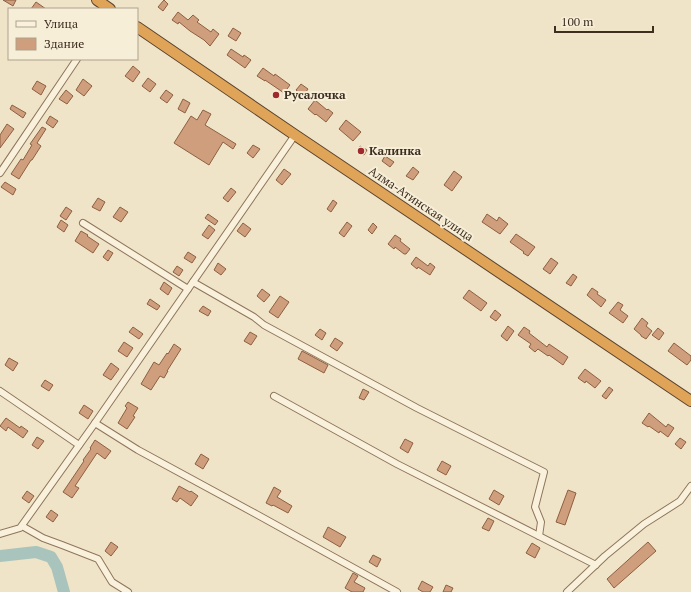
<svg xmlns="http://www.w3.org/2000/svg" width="691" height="592" viewBox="0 0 691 592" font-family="'PT Serif',serif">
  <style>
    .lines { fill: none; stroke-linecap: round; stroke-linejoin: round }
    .river { stroke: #a9c4bc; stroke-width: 12 }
    .building { fill: #cf9f7d; stroke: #8d5f41 }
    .minor-casing { stroke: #8d765c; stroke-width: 8 }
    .highway-casing { stroke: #5b4430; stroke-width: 12 }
    .minor { stroke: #faf1dc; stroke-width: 6 }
    .highway { stroke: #e0a458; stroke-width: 10 }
    .poi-dot { fill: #9e2a2b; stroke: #f7eed8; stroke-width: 1.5 }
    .labels { text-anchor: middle; stroke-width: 4; stroke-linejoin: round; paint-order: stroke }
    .poi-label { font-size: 12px; font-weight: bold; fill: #3d2e20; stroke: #f7eed8; text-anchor: start }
    .street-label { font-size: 12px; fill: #3d2e20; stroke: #f7eed8 }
  </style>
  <rect width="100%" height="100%" fill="#f0e4c8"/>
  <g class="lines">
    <path class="river" d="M0,556L36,552L51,557L57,567L64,592"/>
  </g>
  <g class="building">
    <path d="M3,0H16L13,6Z"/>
    <path d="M164,0L168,4L163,11L158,7Z"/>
    <path d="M36,2L46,9H31Z"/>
    <path d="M178,12L188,20L193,15L199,20L197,22L211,32L213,29L219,34L210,46L204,40L190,31L179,22L178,24L172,20Z"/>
    <path d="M233,28L241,33L236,41L228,36Z"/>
    <path d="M231,49L243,57L244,55L251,60L245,68L227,55Z"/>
    <path d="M133,66L140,72L133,82L125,76Z"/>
    <path d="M263,68L274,76L275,74L290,85L284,93L265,80V81L257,76Z"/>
    <path d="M148,78L156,84L150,92L142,86Z"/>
    <path d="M83,79L92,86L84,96L76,90Z"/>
    <path d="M37,81L46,86L41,95L32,89Z"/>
    <path d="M301,84L308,89L303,96L296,90Z"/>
    <path d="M66,90L73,96L67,104L59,99Z"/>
    <path d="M166,90L173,95L167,103L160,98Z"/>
    <path d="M183,99L190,103L185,113L178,109Z"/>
    <path d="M315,100L327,110L328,109L333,113L326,122L316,114L315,115L308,109Z"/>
    <path d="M12,105L26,113L23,118L10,109Z"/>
    <path d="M203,110L211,114L205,125L236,144L233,149L223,142L209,165L174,143L191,116L197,120Z"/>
    <path d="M50,116L58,121L53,128L46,123Z"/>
    <path d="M346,120L361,132L353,141L339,129Z"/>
    <path d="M7,124L14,129L0,148V135Z"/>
    <path d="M42,127L46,129L37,143L41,146L32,160H31L19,179L11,174L21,159L23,160L32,145L30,144Z"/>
    <path d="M253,145L260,149L253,158L247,153Z"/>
    <path d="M360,146L367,150L364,155L357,151Z"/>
    <path d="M385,156L394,162L390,167L382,161Z"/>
    <path d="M413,167L419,172L413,180L406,176Z"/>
    <path d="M284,169L291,174L282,185L276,180Z"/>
    <path d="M454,171L462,177L452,191L444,185Z"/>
    <path d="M5,182L16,189L13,195L1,187Z"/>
    <path d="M231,188L236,192L228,202L223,198Z"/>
    <path d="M98,198L105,202L100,211L92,207Z"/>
    <path d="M333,200L337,203L331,212L327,209Z"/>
    <path d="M66,207L72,211L66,220L60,216Z"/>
    <path d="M120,207L128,212L121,222L113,217Z"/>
    <path d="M208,214L218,221L215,225L205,218Z"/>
    <path d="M487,214L497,221L499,217L508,224L500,234L482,222Z"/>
    <path d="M61,220L68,225L64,232L57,227Z"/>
    <path d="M347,222L352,226L344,237L339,233Z"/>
    <path d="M243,223L251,229L245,237L237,231Z"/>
    <path d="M373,223L377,227L372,234L368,230Z"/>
    <path d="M209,225L215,230L208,239L202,235Z"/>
    <path d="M81,231L88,235L87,236L99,244L93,253L75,241Z"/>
    <path d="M516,234L535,247L528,256L523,253L524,252L510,242Z"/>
    <path d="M395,235L401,239L400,241L410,249L406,254H404L395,247L394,249L388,244Z"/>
    <path d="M108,250L113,253L108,261L103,257Z"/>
    <path d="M188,252L196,257L192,263L184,258Z"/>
    <path d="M416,257L428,266L430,263L435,267L430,275L418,267L417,269L411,264Z"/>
    <path d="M551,258L558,263L550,274L543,269Z"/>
    <path d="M218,263L226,269L221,275L214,270Z"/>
    <path d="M177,266L183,270L179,276L173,272Z"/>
    <path d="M573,274L577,277L571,286L566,283Z"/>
    <path d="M164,282L172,288L168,295L160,289Z"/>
    <path d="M592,288L598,292L597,294L606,300L601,307L587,295Z"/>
    <path d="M262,289L270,295L264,302L257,296Z"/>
    <path d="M469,290L487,303L481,311L463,298Z"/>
    <path d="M280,296L289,302L278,318L269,312Z"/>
    <path d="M150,299L160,306L157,310L147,304Z"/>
    <path d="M618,302L623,305L620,310L628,316L623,323L609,313Z"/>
    <path d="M203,306L211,311L208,316L199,311Z"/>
    <path d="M495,310L501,315L496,321L490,317Z"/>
    <path d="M642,318L648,323L646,326L652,331L646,339L641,336V335L634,329Z"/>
    <path d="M508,326L514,331L507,341L501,336Z"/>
    <path d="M133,327L143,334L139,339L129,332Z"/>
    <path d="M524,327L530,331L529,333L547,347L549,344L568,357L563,365L549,355L548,356L538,349L535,352L529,347L531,344L518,335Z"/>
    <path d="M658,328L664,333L659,340L652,335Z"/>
    <path d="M320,329L326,333L322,340L315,335Z"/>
    <path d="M250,332L257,336L251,345L244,341Z"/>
    <path d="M335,338L343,343L337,351L330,346Z"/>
    <path d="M124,342L133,348L127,357L118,351Z"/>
    <path d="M674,343L691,356V360L687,365L668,351Z"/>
    <path d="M174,344L181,349L167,371H168L164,378L160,376L151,390L141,384L154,362L159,365L167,353L168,354Z"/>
    <path d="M302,351L328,365L324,373L298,359Z"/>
    <path d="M9,358L18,363L13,371L5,365Z"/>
    <path d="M111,363L119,369L111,380L103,375Z"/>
    <path d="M585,369L601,381L595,388L586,381L585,383L578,378Z"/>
    <path d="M45,380L53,385L49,391L41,386Z"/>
    <path d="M609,387L613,390L606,399L602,396Z"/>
    <path d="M363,389L369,392L364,400L359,398Z"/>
    <path d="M128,402L138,408L133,416L135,417L127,429L118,423L127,408L125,406Z"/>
    <path d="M84,405L93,411L88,419L79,413Z"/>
    <path d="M649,413L666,427L668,424L674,428L668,437L660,431L659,433L649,426L648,427L642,423Z"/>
    <path d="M6,418L20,428L21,426L28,431L23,438L8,427L6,431L0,426Z"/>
    <path d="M37,437L44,441L38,449L32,445Z"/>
    <path d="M680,438L686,442L681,449L675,444Z"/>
    <path d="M405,439L413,443L408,453L400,448Z"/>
    <path d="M95,440L111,451L105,459L97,453L75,486L79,488L72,498L63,492L84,461L83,460L91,449L90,448Z"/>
    <path d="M201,454L209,459L203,469L195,464Z"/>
    <path d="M442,461L451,466L446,475L437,470Z"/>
    <path d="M179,486L190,492L191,491L198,496L191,506L180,498L177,502L172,499Z"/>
    <path d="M274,487L281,491L277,497L292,506L288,513L273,505L272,506L266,503Z"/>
    <path d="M494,490L504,496L499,505L489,499Z"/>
    <path d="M568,490L576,493L565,525L556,522Z"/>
    <path d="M27,491L34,496L29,503L22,498Z"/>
    <path d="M51,510L58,515L53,522L46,517Z"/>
    <path d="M488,518L494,521L489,531L482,528Z"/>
    <path d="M328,527L346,537L340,547L323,537Z"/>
    <path d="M111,542L118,547L111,556L105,551Z"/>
    <path d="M648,542L656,551L614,588L607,579Z"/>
    <path d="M532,543L540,548L535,558L526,553Z"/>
    <path d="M373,555L381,559L377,567L369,562Z"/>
    <path d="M353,573L358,576L354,582L365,588L363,592H352L345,588Z"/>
    <path d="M422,581L433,587L430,592H423L418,589Z"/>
    <path d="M446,585L453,588L451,592H443Z"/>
  </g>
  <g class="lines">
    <defs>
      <g id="minor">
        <path d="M0,173L77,59"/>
        <path d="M83,223L188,289"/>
        <path d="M193,282L254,317L264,325L417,408L544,472L535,507L541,522L539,536"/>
        <path d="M0,391L79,445"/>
        <path d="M274,396L397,464L596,565"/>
        <path d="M95,423L138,450L256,514L397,592"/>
        <path d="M22,526L43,538L62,545L98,559L112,582L128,592"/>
        <path d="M0,534L20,528L95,423L295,135"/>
        <path d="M567,592L605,556L644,524L680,501L691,486"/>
      </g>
      <g id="highway">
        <path d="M97,0L110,9"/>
        <path d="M137,27L295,135L691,401"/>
      </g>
    </defs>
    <use href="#minor" class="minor-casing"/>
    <use href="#highway" class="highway-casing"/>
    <use href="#minor" class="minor"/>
    <use href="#highway" class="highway"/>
  </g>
  <g class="poi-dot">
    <circle cx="276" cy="95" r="4"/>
    <circle cx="361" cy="151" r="4"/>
  </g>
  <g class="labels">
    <g class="poi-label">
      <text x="284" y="99">Русалочка</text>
      <text x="369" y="155">Калинка</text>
    </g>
    <g class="street-label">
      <text transform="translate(421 204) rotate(34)" y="4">Алма-Атинская улица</text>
    </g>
  </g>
  <rect x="8" y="8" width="130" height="52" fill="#f7eed8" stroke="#ada18e"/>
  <rect x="16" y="21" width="20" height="6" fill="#faf1dc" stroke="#ada18e"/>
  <text x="44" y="28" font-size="12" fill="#3d2e20">Улица</text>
  <rect x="16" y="38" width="20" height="12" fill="#cf9f7d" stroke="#ada18e"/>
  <text x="44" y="48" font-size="12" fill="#3d2e20">Здание</text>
  <path d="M555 26v6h98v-6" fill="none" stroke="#3d2e20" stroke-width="2"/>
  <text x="561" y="26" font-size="12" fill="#3d2e20" stroke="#f7eed8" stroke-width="3" paint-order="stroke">100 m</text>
</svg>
